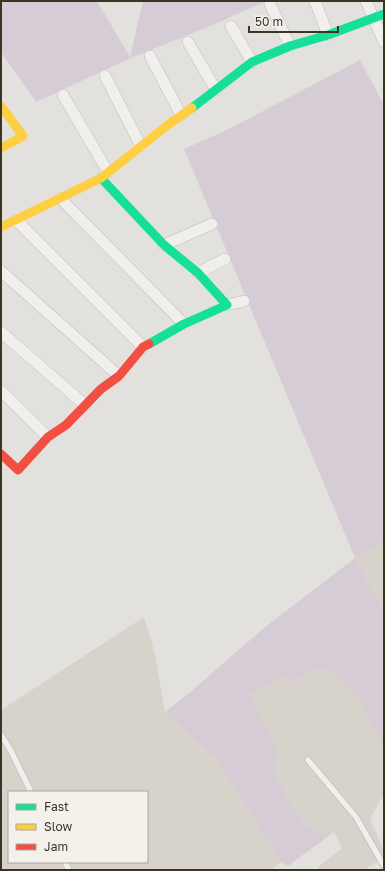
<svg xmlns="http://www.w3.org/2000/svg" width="385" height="871" viewBox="0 0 385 871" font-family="'Golos Text',sans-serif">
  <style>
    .built { fill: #d7d2ca; fill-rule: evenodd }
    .green { fill: #d6ccd6 }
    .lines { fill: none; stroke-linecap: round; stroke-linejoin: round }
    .lane-casing { stroke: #c1bfbb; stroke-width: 7 }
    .street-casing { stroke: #c1bfbb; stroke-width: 12 }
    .lane { stroke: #f0efed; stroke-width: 5.5 }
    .street { stroke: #f0efed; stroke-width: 11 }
    .fast { stroke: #16e098; stroke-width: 9 }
    .slow { stroke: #ffcf43; stroke-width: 9 }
    .jam { stroke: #f24e42; stroke-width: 9 }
  </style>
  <rect width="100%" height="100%" fill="#e3e1dd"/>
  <g class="built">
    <path d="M384,541V612L355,558Z"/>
    <path d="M144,617L155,654L165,712L217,760L281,862L271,870H1V710ZM9,792H147V862H9Z"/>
    <path d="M313,670H327L346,685L359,699L384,747V794L370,819L384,851V858L364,870H319L318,867L342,848L334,832L325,835L300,821L273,770L249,695L284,675L291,683Z"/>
  </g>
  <g class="green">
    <path d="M1,1H97L130,57L143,1H267L230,17L225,20L131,58L36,102L1,52Z"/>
    <path d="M360,60L384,105V541L355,558L384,612V747L359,699L346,685L327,670H313L291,683L284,675L249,695L278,751L273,770L300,821L325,835L334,832L288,866L281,862L217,760L165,712L189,693L264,628L355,558L184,149L229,129Z"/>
  </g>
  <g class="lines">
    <defs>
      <g id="lane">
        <path d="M1,735L11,751L31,792"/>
        <path d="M308,760L356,817L384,866"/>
        <path d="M65,862L69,870"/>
      </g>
      <g id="street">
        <path d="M315,1L328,35"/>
        <path d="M366,1L384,42"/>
        <path d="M270,4L290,46"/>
        <path d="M231,26L252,62"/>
        <path d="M188,42L216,90"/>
        <path d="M150,56L181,115"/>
        <path d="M105,76L141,146"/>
        <path d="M63,95L108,172"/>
        <path d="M60,198L184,324"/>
        <path d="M16,220L143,347"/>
        <path d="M164,245L212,224"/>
        <path d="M1,271L119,376"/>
        <path d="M198,273L225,259"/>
        <path d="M227,305L244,301"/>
        <path d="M1,332L85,405"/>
        <path d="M1,391L48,437"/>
      </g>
    </defs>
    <use href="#lane" class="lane-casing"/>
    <use href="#street" class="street-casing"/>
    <use href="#lane" class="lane"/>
    <use href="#street" class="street"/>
    <g class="fast">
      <path d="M192,108L252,62L290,46L328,35L384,14"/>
      <path d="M101,178L164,245L198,273L227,305L184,324L149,344"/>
    </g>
    <g class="slow">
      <path d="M1,106L23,136L1,148"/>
      <path d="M1,227L101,178L169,124L192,108"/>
    </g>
    <path class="jam" d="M1,454L18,470L48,437L66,425L101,389L119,376L143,347L149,344"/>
  </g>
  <rect width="385" height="871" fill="none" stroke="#3d3524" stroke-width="4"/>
  <rect x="8" y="791" width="140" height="72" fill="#f4f0ea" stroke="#aba59b"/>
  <rect x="16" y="804" width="20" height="6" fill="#16e098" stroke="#aba59b"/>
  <text x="44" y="811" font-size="12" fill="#3d3524">Fast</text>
  <rect x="16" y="824" width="20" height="6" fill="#ffcf43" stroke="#aba59b"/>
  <text x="44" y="831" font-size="12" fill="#3d3524">Slow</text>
  <rect x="16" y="844" width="20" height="6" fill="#f24e42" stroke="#aba59b"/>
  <text x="44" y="851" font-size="12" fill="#3d3524">Jam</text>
  <path d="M249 26v6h89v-6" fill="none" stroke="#3d3524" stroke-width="2"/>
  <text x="255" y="26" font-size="12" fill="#3d3524" stroke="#f4f0ea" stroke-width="3" paint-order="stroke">50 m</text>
</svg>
